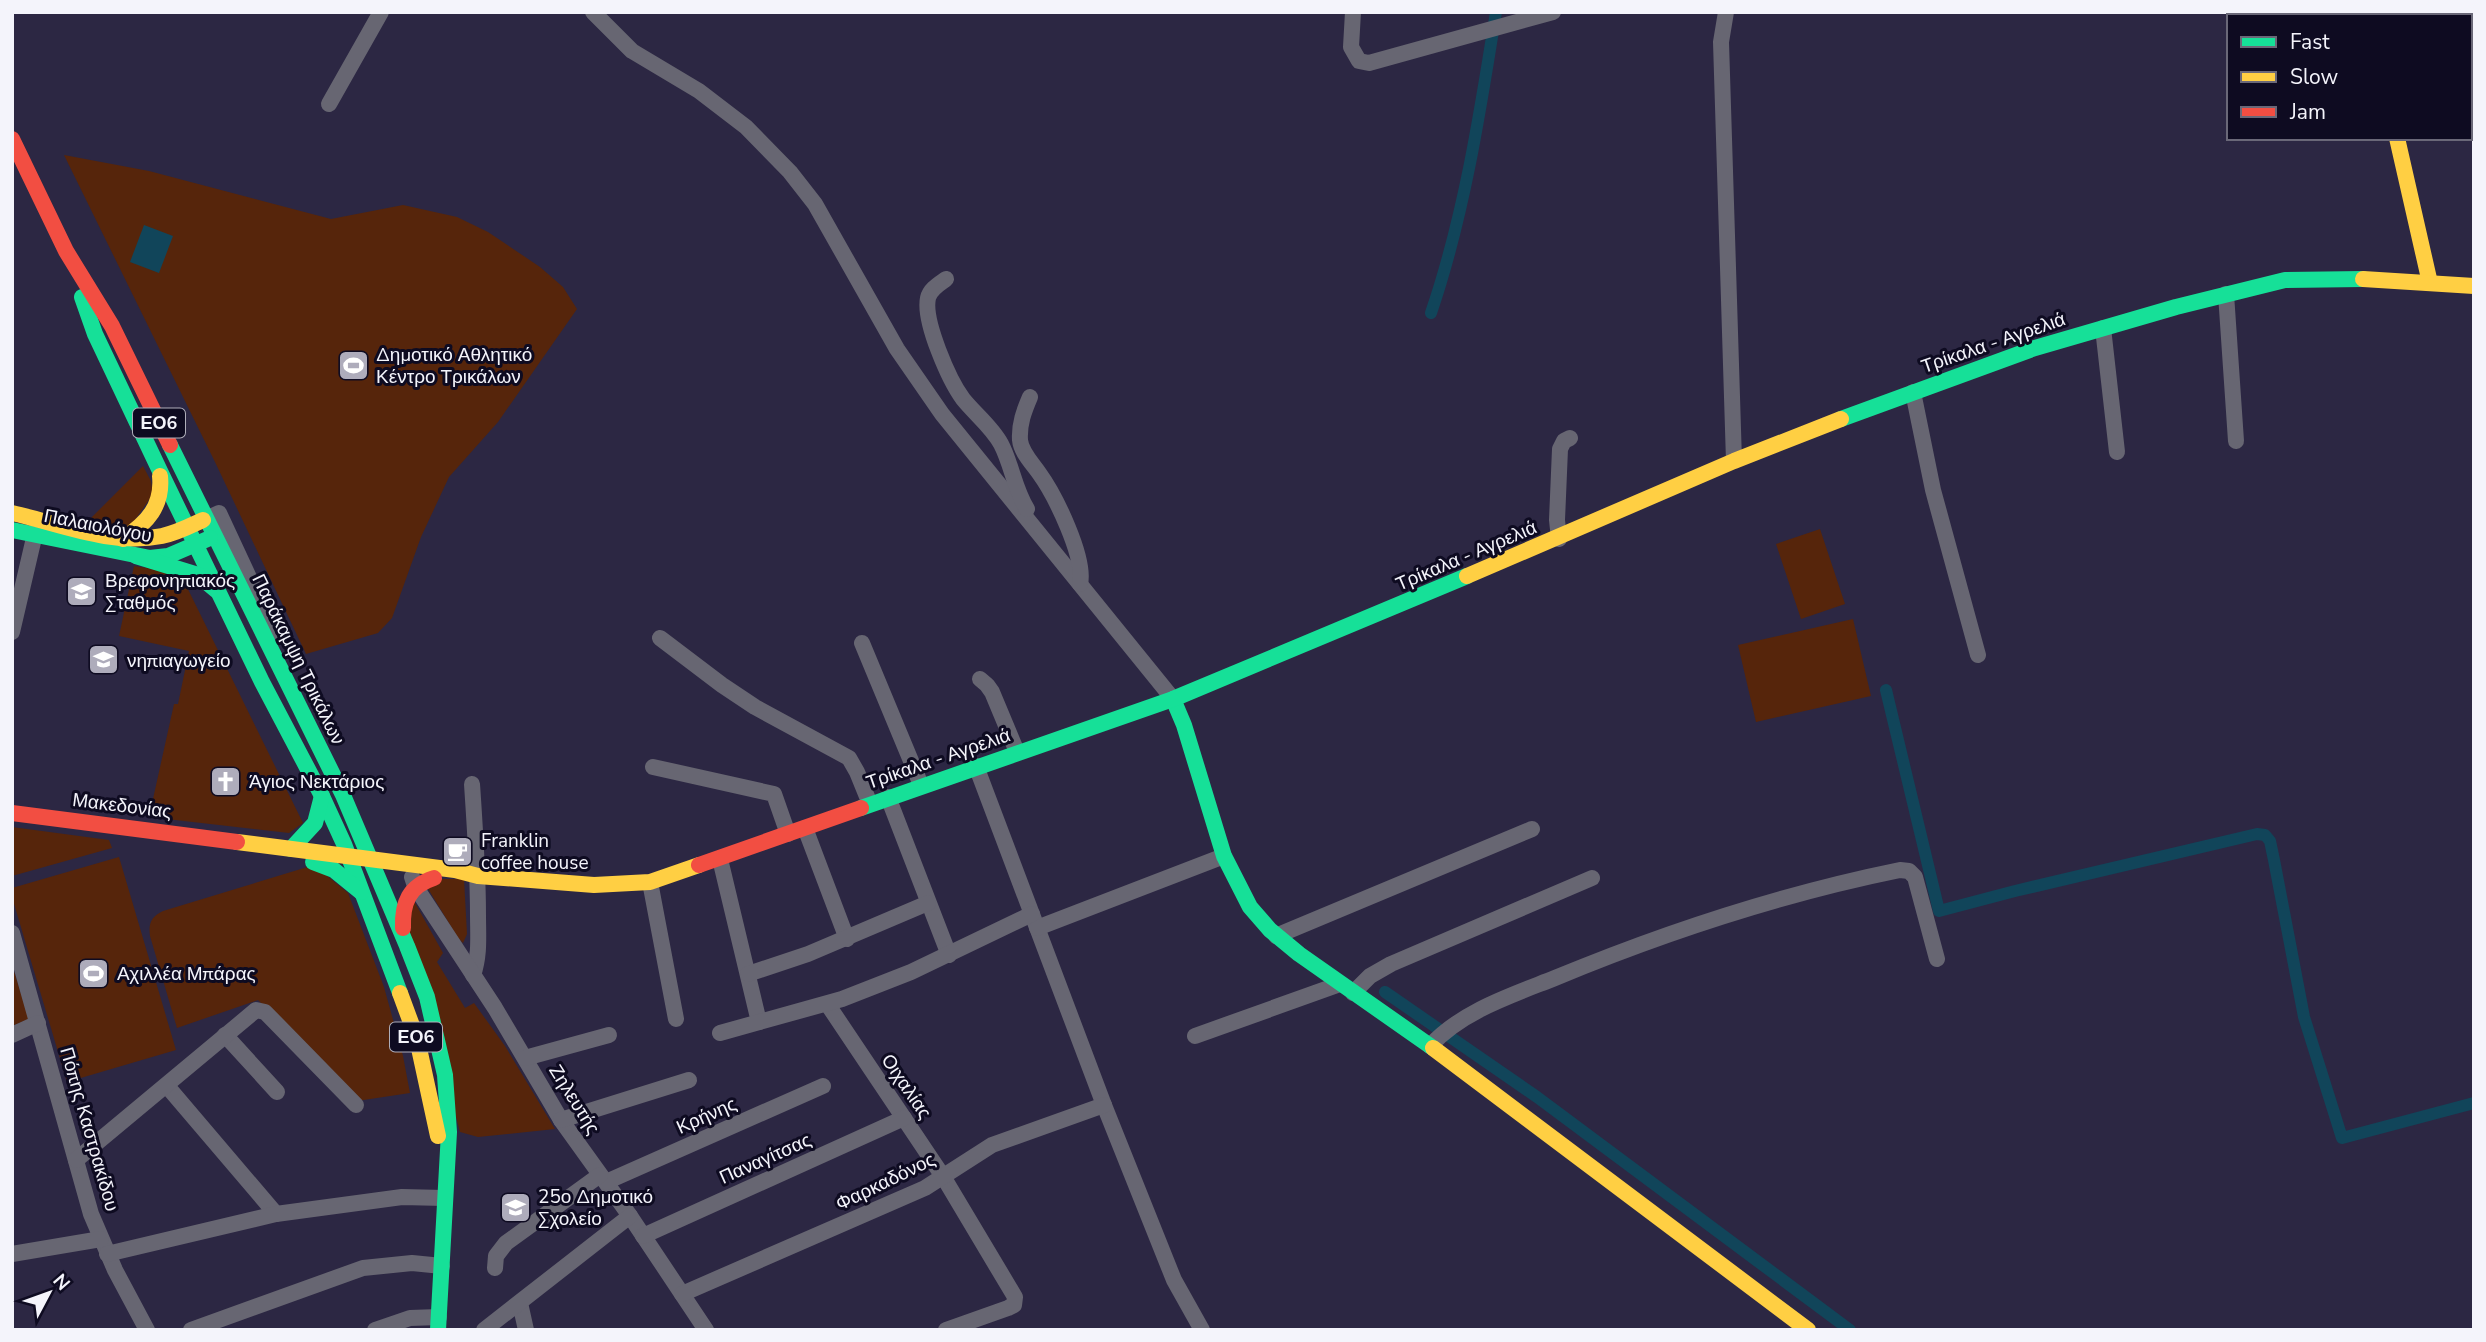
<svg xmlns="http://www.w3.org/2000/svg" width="2486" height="1342" viewBox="0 0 2486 1342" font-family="'Nunito Sans',sans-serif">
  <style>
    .green { fill: #56250b }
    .water { fill: #11455a }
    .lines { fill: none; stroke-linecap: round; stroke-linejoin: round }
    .canal { stroke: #11455a; stroke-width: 12 }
    .street { stroke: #676672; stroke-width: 16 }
    .fast { stroke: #16e098; stroke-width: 16 }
    .slow { stroke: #ffcf43; stroke-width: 16 }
    .jam { stroke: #f24e42; stroke-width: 16 }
    .labels { text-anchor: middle; stroke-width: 6; stroke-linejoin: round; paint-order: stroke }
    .shield { fill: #0e0b21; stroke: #afaeba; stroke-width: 2 }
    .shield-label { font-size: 18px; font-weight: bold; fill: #f4f4fb }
    .street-label { font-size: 19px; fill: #f4f4fb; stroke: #0e0b21 }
    .poi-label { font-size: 19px; fill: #f4f4fb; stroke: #0e0b21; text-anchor: start }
  </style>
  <rect width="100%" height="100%" fill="#2c2743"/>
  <g class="green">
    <path d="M64,155L149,171L331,219L403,205L457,217L488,232L540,267L563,287L577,309L498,422L449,477L421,537L392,618L378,633L306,654L215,462Z"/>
    <path d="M143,466L151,481L153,494L130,527H116L87,522Z"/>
    <path d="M1820,529L1845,604L1801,619L1776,544Z"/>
    <path d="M134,566L180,573L303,823L289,833L149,817L174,704H178L189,651L119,636Z"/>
    <path d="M1853,619L1871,696L1756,722L1738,645Z"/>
    <path d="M12,827L109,840L112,848L12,876Z"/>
    <path d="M119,857L176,1050L67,1082L12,897V888Z"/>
    <path d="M314,865L348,893L384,987L403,1056L410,1093L357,1101L258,1000L177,1028L150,936C148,923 152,916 163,911Z"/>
    <path d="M437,879H464L467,934L463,943L458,938L427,887Z"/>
    <path d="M414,901L443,953L437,962L465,1008L474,1003L505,1046L555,1129L478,1137L460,1132L403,915Z"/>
    <path d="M12,965L29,1019L12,1026Z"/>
  </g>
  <path class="water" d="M144,225L173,236L159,273L130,262Z"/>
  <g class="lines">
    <g class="canal">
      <path d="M1431,313C1464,216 1480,113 1496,12"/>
      <path d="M1886,690L1939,911L2015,891L2257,834L2265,835L2270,841L2274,860L2304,1017L2342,1138L2474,1103"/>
      <path d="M1385,992L1537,1097L1850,1330"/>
    </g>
    <g class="street">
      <path d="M593,12L632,51L699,91L746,127L790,172L815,204L897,349L942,414L1173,699"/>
      <path d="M1353,12L1351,47L1359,61L1369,63L1553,12"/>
      <path d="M1726,12L1721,42L1734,461"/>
      <path d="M329,104L381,12"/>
      <path d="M946,279C939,284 930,289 928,298C923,321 949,380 963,399C975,414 992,427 1001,444C1012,465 1014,488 1027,509"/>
      <path d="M2226,294L2236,441"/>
      <path d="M2103,328L2117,452"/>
      <path d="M1913,392L1933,490L1978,655"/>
      <path d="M1030,397C1024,411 1019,424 1020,440C1021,452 1032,463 1039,473C1055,495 1086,558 1080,584"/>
      <path d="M206,519L219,513L274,631"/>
      <path d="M1559,539L1557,520L1560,449L1564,441L1570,438"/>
      <path d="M12,632L37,525"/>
      <path d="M660,638L722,685L755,707L849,758L857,772L870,804"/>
      <path d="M862,643L921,785"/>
      <path d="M980,679L987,685L992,692L1017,752"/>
      <path d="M976,766L1104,1105L1174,1280L1202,1330"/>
      <path d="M653,767L774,794L788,834"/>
      <path d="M472,784C475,828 478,871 478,915C478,936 480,955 473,975"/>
      <path d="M888,797L949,955"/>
      <path d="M805,828L847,939"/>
      <path d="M720,859L759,1022"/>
      <path d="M412,877L415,886L495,1008L561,1120L630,1216L706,1330"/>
      <path d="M650,882L676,1019"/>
      <path d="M1037,928L1224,856"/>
      <path d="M12,933L91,1214L115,1270L147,1330"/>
      <path d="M1276,936L1532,829"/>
      <path d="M748,974L808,954L928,903"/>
      <path d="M1353,993L1370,976L1391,964L1592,878"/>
      <path d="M828,1005L944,1178L1015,1297L1014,1305L1008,1308L946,1330"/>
      <path d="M720,1033L842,999L911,972L1032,914"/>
      <path d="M12,1035L38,1023"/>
      <path d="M225,1035L277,1092"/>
      <path d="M1195,1036L1340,984"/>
      <path d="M1430,1046C1462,1011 1512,995 1555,978C1666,932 1782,894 1900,870L1909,871L1915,877L1937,959"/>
      <path d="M525,1058L609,1035"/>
      <path d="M167,1086L276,1214"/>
      <path d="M561,1120L689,1080"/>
      <path d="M76,1160L256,1010L265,1012L356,1105"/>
      <path d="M606,1182L823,1086"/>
      <path d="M643,1236L904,1118"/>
      <path d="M12,1254L101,1239"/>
      <path d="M107,1254L276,1214L402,1197L444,1198"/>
      <path d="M495,1268L496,1256L506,1243L600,1175"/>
      <path d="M682,1294L925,1188L992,1145L1104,1105"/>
      <path d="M520,1303L526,1330"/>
      <path d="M191,1330L363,1268L412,1263L442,1266"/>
      <path d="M375,1330L410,1318L439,1317"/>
      <path d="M484,1330L630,1216"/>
    </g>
    <g class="fast">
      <path d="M82,297L95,334L159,469L262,682L322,796L344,844L400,993"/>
      <path d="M1841,419L2035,348L2176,307L2285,280L2363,279"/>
      <path d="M170,445L343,795L407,946L427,997L445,1075L449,1132L438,1330"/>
      <path d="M12,530L150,558L168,556L210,538"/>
      <path d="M136,556L198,575L216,590"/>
      <path d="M1173,699L1184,725L1224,856L1250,907L1270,930L1299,954L1433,1048"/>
      <path d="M861,808L1173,699L1467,576"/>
      <path d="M291,849L315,823L322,796"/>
      <path d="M313,862L334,870L361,892"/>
    </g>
    <g class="slow">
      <path d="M2397,138L2430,283"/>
      <path d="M2363,279L2474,286"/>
      <path d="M12,513C61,524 111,546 162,536C177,533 190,526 203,520"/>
      <path d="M123,539C147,523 163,506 160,476"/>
      <path d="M1467,576L1734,461L1841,419"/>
      <path d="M237,842L455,870L478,876L594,885L650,882L699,865"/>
      <path d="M400,993L417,1039L438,1136"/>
      <path d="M1433,1048L1808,1330"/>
    </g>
    <g class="jam">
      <path d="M2367,12L2368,16"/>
      <path d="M12,139L66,251L112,326L170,445"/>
      <path d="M12,813L237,842"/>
      <path d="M699,865L861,808"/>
      <path d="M403,928C402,903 409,886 434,878"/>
    </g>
  </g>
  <defs>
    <symbol id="stadium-square" viewBox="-11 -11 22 22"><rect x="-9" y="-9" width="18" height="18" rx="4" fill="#aeacbb" stroke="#0e0b21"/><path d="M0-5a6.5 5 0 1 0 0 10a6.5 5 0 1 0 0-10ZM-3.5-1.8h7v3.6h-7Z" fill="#fff"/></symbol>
    <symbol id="school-square" viewBox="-11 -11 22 22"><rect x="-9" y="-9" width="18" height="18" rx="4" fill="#aeacbb" stroke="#0e0b21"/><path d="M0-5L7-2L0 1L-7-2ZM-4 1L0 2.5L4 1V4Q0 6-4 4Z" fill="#fff"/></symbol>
    <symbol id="church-square" viewBox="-11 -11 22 22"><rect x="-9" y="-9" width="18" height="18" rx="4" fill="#aeacbb" stroke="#0e0b21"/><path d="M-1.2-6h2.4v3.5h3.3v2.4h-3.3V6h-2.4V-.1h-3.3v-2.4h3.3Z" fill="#fff"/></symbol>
    <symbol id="cafe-square" viewBox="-11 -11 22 22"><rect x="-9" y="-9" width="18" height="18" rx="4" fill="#aeacbb" stroke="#0e0b21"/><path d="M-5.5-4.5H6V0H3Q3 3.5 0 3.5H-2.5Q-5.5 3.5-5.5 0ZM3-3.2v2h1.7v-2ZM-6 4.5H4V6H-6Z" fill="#fff"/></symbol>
  </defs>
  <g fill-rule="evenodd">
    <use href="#stadium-square" x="336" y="348" width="35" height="35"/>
    <use href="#school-square" x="64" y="574" width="35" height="35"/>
    <use href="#school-square" x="86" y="642" width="35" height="35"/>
    <use href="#church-square" x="208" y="764" width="35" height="35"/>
    <use href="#cafe-square" x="440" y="834" width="35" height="35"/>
    <use href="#stadium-square" x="76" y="956" width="35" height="35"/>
    <use href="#school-square" x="498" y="1190" width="35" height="35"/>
  </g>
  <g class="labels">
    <g class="shield">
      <rect x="133" y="408.5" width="52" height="29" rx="5"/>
      <rect x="390" y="1022.5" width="52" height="29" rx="5"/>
    </g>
    <g class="shield-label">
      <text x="159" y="429">ΕΟ6</text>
      <text x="416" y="1043">ΕΟ6</text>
    </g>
    <g class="street-label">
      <text transform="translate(1993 342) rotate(-19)" y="7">Τρίκαλα - Αγρελιά</text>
      <text transform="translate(98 525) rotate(11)" y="7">Παλαιολόγου</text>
      <text transform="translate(1466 555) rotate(-23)" y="7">Τρίκαλα - Αγρελιά</text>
      <text transform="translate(299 659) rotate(64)" y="7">Παράκαμψη Τρικάλων</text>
      <text transform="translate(938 758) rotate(-19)" y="7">Τρίκαλα - Αγρελιά</text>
      <text transform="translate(122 805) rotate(7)" y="7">Μακεδονίας</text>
      <text transform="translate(907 1086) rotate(56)" y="7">Οιχαλίας</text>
      <text transform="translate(575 1099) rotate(58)" y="7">Ζηλευτής</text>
      <text transform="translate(706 1115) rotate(-24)" y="7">Κρήνης</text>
      <text transform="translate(90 1129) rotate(74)" y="7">Πόπης Καστρακίδου</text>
      <text transform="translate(765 1158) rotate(-24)" y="7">Παναγίτσας</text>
      <text transform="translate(885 1181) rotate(-26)" y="7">Φαρκαδόνος</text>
    </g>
    <g class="poi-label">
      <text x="376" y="361">Δημοτικό Αθλητικό<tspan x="376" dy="22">Κέντρο Τρικάλων</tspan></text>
      <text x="105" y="587">Βρεφονηπιακός<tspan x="105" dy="22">Σταθμός</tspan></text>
      <text x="127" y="667">νηπιαγωγείο</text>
      <text x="249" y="788">Άγιος Νεκτάριος</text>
      <text x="481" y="847">Franklin<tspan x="481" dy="22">coffee house</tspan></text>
      <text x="117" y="980">Αχιλλέα Μπάρας</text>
      <text x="538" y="1203">25ο Δημοτικό<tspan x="538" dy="22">Σχολείο</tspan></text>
    </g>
  </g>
  <rect width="2486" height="1342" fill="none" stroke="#f4f4fb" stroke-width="28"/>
  <rect x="2227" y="14" width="245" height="126" fill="#0e0b21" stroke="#6a6878" stroke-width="2"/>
  <rect x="2241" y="37" width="35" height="10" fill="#16e098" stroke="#6a6878" stroke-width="2"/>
  <text x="2290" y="49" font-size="21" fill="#f4f4fb">Fast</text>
  <rect x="2241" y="72" width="35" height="10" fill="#ffcf43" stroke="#6a6878" stroke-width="2"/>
  <text x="2290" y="84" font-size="21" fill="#f4f4fb">Slow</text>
  <rect x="2241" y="107" width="35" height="10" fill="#f24e42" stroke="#6a6878" stroke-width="2"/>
  <text x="2290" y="119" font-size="21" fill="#f4f4fb">Jam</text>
  <g transform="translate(49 1293) rotate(49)" stroke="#0e0b21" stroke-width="5" paint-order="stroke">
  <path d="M0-5L12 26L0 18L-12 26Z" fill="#f4f4fb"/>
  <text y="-10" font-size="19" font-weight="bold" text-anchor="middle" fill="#f4f4fb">N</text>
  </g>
</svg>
